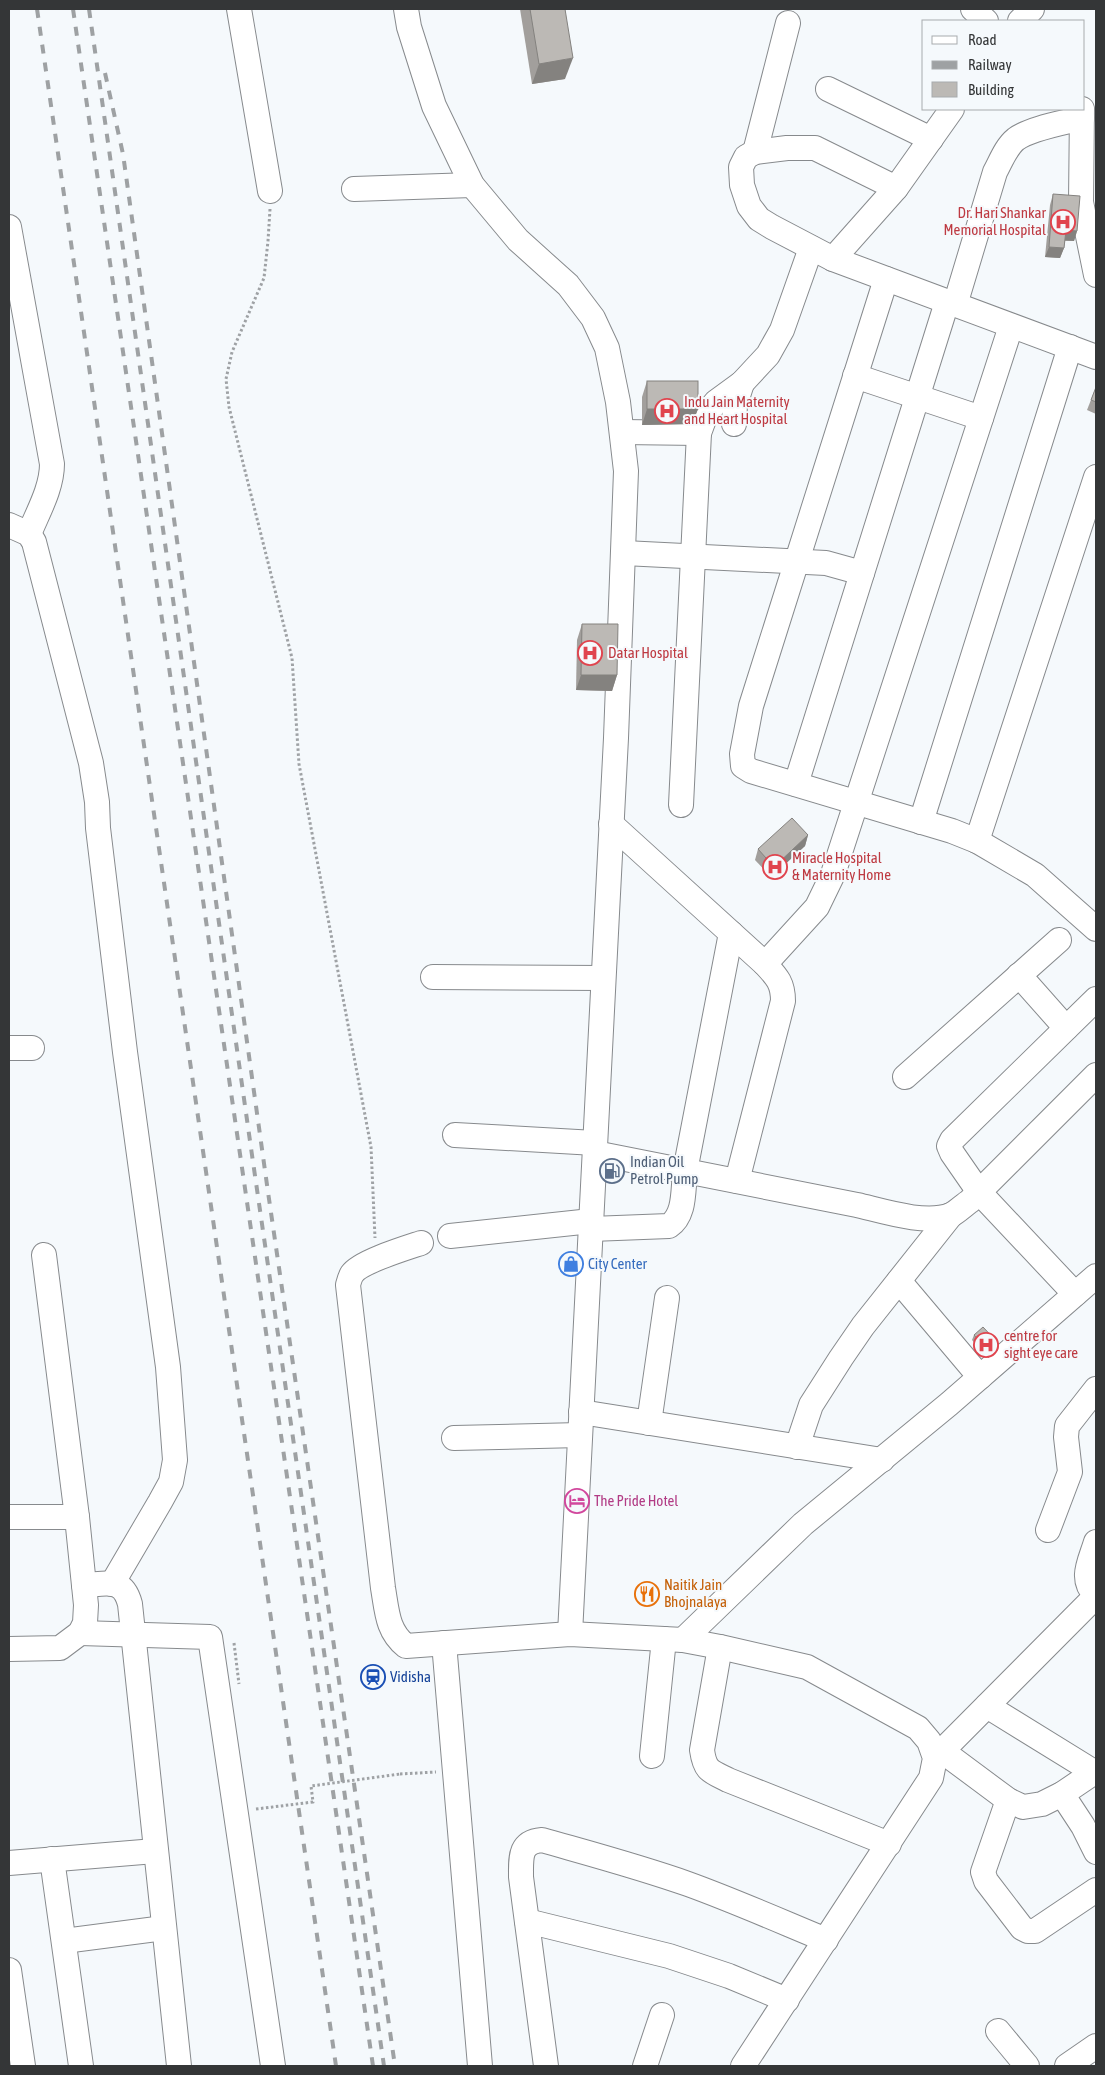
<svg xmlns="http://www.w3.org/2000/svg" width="1105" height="2075" viewBox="0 0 1105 2075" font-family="'Asap Condensed',sans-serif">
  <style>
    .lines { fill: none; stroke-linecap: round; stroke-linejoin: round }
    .minor-casing { stroke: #878a8d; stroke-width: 26 }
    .path { stroke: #9fa2a5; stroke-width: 3; stroke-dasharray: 2.5 2.5; stroke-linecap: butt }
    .minor { stroke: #fff; stroke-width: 24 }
    .rail { stroke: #9ea1a3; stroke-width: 4; stroke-dasharray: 9 9; stroke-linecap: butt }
    .path-bridge { stroke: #9fa2a5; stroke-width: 3; stroke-dasharray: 2.5 2.5; stroke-linecap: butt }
    .wall { fill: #a29f9c }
    .shaded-wall { fill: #84827f }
    .building { fill: #bcb9b5; stroke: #84827f }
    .labels { text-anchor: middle; stroke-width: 4; stroke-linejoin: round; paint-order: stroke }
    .health-label { font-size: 15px; fill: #be3a42; stroke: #f5f9fc; text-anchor: start }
    .service-label { font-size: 15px; fill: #4e5e75; stroke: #f5f9fc; text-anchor: start }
    .shop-label { font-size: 15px; fill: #366cbe; stroke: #f5f9fc; text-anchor: start }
    .hotel-label { font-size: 15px; fill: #b23c85; stroke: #f5f9fc; text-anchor: start }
    .food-label { font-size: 15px; fill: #c56008; stroke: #f5f9fc; text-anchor: start }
    .transit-label { font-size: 15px; fill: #164399; stroke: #f5f9fc; text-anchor: start }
  </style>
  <rect width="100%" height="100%" fill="#f5f9fc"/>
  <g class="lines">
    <defs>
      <g id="minor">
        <path d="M239,9L270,191"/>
        <path d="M406,9L409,27L434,106L472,185L518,240L568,285L593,318L607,348L618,402L626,471L616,738L570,1634"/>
        <path d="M973,9L986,21"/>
        <path d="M1020,21L1032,9"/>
        <path d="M828,89L931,139"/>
        <path d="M1082,109L1081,202L1096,275"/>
        <path d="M755,152L788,23"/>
        <path d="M896,188L815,148H787L755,152L746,157L741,167L742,185L749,206L759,219L772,227L833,259L1096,357"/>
        <path d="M354,189L472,185"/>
        <path d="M9,227L52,464C52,488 38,512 29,534"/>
        <path d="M833,259L896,188L952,109"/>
        <path d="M886,279L751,706L742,754L743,766L751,771L952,831L977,841L1035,875L1096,929"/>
        <path d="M955,305L995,172C1001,161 1006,147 1016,139C1031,128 1063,123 1082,118"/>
        <path d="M855,376L981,418"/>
        <path d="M734,424L735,405L742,383"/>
        <path d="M622,432L699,433"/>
        <path d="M9,525L29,534L34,542L91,763L97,802L98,828L125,1052L168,1367L175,1460L171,1482L160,1502L112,1584"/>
        <path d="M624,553L826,563L862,573"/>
        <path d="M796,784L947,302"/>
        <path d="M681,805L699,433L706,414L716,402L742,383L768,355L782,330L811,248"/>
        <path d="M921,822L1070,347"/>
        <path d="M611,824L765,964C777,977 783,983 783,1001L737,1181"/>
        <path d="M977,841L1096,477"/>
        <path d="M765,964L817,907L833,874L1011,326"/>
        <path d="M1019,975L1066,1028"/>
        <path d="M433,977L603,978"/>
        <path d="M9,1048H32"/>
        <path d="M905,1077L1059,940"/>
        <path d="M455,1135L595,1143"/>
        <path d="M595,1153L857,1205C883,1211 925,1225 951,1215C957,1212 964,1205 970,1201L1096,1075"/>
        <path d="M591,1229L669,1226C687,1214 682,1186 686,1166C701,1089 716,1011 731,933"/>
        <path d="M450,1236L591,1221"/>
        <path d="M421,1243C406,1248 360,1262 352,1274C350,1277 349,1281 348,1285L383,1588C387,1611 387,1631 406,1646L570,1634L683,1640L720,1647L807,1667L918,1728L929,1741L935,1758L931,1778L743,2066"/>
        <path d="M899,1281L980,1377"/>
        <path d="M1075,1294L979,1192L952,1153L949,1146L952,1140L1096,999"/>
        <path d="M581,1412L882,1460"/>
        <path d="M649,1423L667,1298"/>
        <path d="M454,1438L580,1435"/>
        <path d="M797,1447L811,1405L841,1358L863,1326L951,1215"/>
        <path d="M9,1517H77"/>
        <path d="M1048,1530L1070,1472L1066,1437L1067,1426L1096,1389"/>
        <path d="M84,1585C107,1584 123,1577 130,1604L179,2066"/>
        <path d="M80,1633L210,1637L273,2066"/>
        <path d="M683,1640L803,1524L949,1404L1096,1276"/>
        <path d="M444,1643L480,2066"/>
        <path d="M720,1647L702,1750C705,1771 710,1771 728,1780L889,1844"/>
        <path d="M9,1649L60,1648L80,1633L85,1623L86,1605L77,1517L44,1255"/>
        <path d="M987,1706L1094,1772"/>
        <path d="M942,1751L1008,1800L1023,1807L1042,1804L1062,1794L1096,1771"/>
        <path d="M652,1756L664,1639"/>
        <path d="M935,1758L1096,1596C1079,1579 1090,1562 1096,1542"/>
        <path d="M1062,1794L1083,1826L1096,1852"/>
        <path d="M1008,1800L983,1872L986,1881L1022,1928L1028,1931H1035L1096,1890"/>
        <path d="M52,1859L81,2066"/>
        <path d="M9,1863L155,1851"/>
        <path d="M527,1921L669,1956L729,1976L787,2000"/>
        <path d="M64,1941L164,1928"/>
        <path d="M9,1970L23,2066"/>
        <path d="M998,2031L1027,2066"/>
        <path d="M546,2066L521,1877C521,1858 519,1842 542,1840C591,1854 640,1867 688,1884C735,1901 780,1921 826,1940"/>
        <path d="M645,2066L662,2015"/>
        <path d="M1067,2066L1096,2046"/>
      </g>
    </defs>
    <use href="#minor" class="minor-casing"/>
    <g class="path">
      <path d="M270,209L268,241L264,278L232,352L226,379L229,407L292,658L299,764L371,1147L375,1238"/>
      <path d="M234,1643L239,1684"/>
      <path d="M400,1774L436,1772"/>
    </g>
    <use href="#minor" class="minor"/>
    <g class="rail">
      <path d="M37,9L336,2066"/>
      <path d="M73,9L373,2066"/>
      <path d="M89,9L252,1155L384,2066"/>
      <path d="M105,73L123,154L268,1192L395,2066"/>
    </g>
    <path class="path-bridge" d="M256,1809L313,1802L311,1786L400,1774"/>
  </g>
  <g class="wall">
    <path d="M520,9H565V79L532,84Z"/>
    <path d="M1053,194L1077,231L1074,241H1065L1064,248L1060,258L1045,257L1050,205Z"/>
    <path d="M647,381L698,409L692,424L642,425V397Z"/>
    <path d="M1096,387V414L1087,410Z"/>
    <path d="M582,624L617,675L612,691L576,690L577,640Z"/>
    <path d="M808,835L805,846L771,877L755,860L758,849Z"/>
    <path d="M974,1335L998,1350L988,1358L972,1340Z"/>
  </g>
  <g class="shaded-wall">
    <path d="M573,58L565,79L532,84L539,64Z"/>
    <path d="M1066,230L1077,231L1074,241L1062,240Z"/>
    <path d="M1049,247L1064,248L1060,258L1045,257Z"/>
    <path d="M647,409H698L692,424L642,425Z"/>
    <path d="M581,675H617L612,691L576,690Z"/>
    <path d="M808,835L805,846L771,877L774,867Z"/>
    <path d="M999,1344L998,1350L988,1358L990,1353Z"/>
  </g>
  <g class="building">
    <path d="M530,9H565L573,58L539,64Z"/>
    <path d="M1053,194L1080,196L1077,231L1066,230L1064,248L1049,247Z"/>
    <rect x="647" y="381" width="51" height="28"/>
    <path d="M1096,387V402L1091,400Z"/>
    <path d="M582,624H618L617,675H581Z"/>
    <path d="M792,818L808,835L774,867L758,849Z"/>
    <path d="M983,1327L999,1344L990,1353L974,1335Z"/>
  </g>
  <defs>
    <symbol id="hospital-ring" viewBox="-11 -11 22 22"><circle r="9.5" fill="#f5f9fc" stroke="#e0444e" stroke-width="1.5"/><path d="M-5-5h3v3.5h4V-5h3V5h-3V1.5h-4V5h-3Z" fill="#e0444e"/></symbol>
    <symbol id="fuel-ring" viewBox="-11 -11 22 22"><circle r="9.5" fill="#f5f9fc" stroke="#5c6f8a" stroke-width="1.5"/><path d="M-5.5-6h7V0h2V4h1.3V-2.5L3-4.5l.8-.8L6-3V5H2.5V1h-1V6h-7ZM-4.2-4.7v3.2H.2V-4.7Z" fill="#5c6f8a"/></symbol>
    <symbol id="shop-ring" viewBox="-11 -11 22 22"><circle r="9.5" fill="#f5f9fc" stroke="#3f7fe0" stroke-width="1.5"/><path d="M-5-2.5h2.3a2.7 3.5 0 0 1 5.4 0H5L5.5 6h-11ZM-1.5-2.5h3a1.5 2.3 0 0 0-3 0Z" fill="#3f7fe0"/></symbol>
    <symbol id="hotel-ring" viewBox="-11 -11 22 22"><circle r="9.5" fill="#f5f9fc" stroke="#d1479c" stroke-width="1.5"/><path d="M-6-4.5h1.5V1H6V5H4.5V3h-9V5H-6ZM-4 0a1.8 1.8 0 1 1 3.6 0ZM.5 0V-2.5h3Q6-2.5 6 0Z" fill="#d1479c"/></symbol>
    <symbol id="restaurant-ring" viewBox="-11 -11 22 22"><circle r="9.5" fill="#f5f9fc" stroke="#e8710a" stroke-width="1.5"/><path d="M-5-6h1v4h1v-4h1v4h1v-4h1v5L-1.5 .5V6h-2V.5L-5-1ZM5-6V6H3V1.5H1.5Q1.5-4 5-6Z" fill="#e8710a"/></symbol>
    <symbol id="station-ring" viewBox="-11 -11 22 22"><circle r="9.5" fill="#f5f9fc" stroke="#1a4fb4" stroke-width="1.5"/><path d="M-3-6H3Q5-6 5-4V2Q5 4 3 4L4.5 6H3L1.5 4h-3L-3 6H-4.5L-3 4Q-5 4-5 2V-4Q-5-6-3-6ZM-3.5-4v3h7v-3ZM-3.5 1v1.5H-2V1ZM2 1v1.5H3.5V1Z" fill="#1a4fb4"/></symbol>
  </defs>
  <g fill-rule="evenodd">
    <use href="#hospital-ring" x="1049" y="208" width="28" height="28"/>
    <use href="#hospital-ring" x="653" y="397" width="28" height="28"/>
    <use href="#hospital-ring" x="576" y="639" width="28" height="28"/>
    <use href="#hospital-ring" x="761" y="853" width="28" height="28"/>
    <use href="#fuel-ring" x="598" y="1157" width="28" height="28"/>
    <use href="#shop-ring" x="557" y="1250" width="28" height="28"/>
    <use href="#hospital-ring" x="972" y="1331" width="28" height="28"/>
    <use href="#hotel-ring" x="563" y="1487" width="28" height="28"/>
    <use href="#restaurant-ring" x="633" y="1580" width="28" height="28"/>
    <use href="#station-ring" x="359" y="1663" width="28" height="28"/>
  </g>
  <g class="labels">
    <g class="health-label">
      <text x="1046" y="218" text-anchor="end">Dr. Hari Shankar<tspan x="1046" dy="17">Memorial Hospital</tspan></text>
      <text x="684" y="407">Indu Jain Maternity<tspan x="684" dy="17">and Heart Hospital</tspan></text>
      <text x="608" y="658">Datar Hospital</text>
      <text x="792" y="863">Miracle Hospital<tspan x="792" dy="17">&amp; Maternity Home</tspan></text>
      <text x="1004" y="1341">centre for<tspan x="1004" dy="17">sight eye care</tspan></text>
    </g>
    <g class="service-label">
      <text x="630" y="1167">Indian Oil<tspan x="630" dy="17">Petrol Pump</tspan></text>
    </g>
    <g class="shop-label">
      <text x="588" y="1269">City Center</text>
    </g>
    <g class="hotel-label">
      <text x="594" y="1506">The Pride Hotel</text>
    </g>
    <g class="food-label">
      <text x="664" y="1590">Naitik Jain<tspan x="664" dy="17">Bhojnalaya</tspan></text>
    </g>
    <g class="transit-label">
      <text x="390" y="1682">Vidisha</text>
    </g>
  </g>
  <rect width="1105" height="2075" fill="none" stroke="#343637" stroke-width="20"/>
  <rect x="922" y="20" width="162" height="90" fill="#f5f9fc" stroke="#a8abad"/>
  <rect x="932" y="36" width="25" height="8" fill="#ffffff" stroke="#a8abad"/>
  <text x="968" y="45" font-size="15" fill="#343637">Road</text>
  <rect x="932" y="61" width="25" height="8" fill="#9ea1a3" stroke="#a8abad"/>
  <text x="968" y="70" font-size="15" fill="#343637">Railway</text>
  <rect x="932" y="82" width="25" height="15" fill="#bcb9b5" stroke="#a8abad"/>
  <text x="968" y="95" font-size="15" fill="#343637">Building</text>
</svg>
